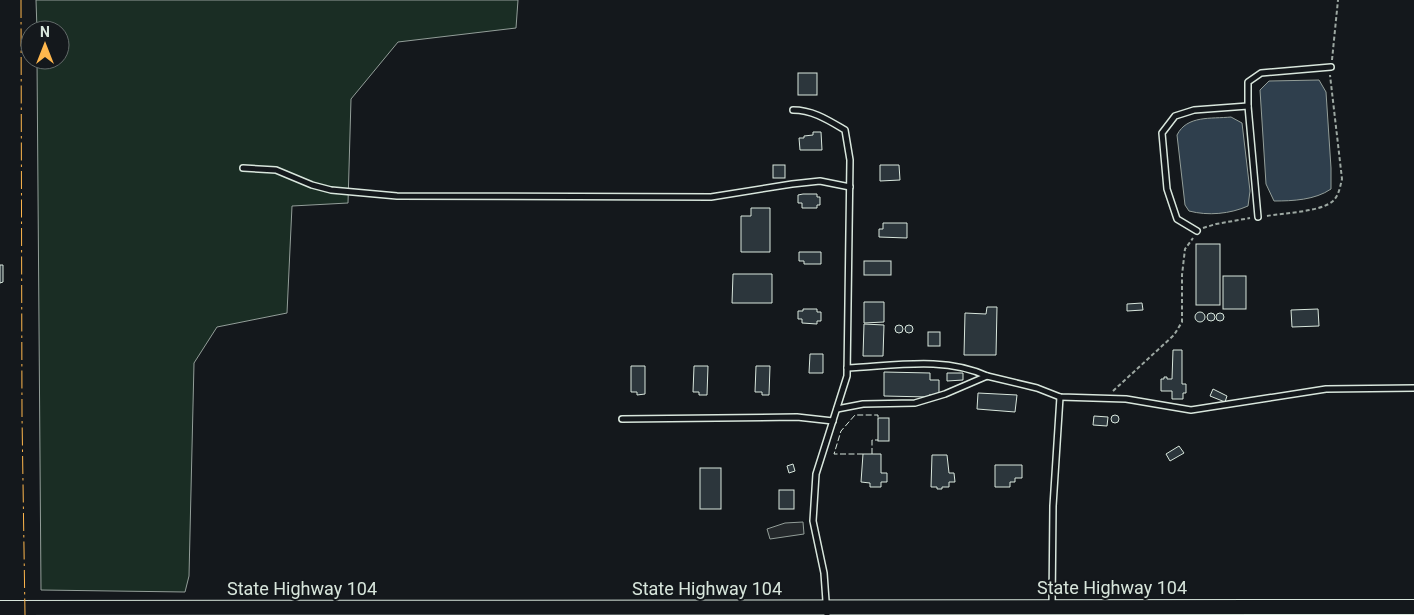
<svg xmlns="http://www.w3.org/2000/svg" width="1414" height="615" viewBox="0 0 1414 615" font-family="Roboto,sans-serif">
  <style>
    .green { fill: #1a2d24; stroke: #939e99 }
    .parking { fill: #24282b; stroke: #939e99 }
    .water { fill: #2f3f4d; stroke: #939e99 }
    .building { fill: #2c363c; stroke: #d8e6dc }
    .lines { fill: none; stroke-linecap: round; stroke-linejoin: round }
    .lane-casing { stroke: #d8e6dc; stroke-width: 8 }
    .secondary-casing { stroke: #d8e6dc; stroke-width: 16 }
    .path { stroke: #9da8a2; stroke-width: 2; stroke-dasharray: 4 2.5; stroke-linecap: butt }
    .lane { stroke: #14181c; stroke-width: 5 }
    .secondary { stroke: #14181c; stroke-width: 14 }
    .fence { stroke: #d8e6dc; stroke-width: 1; stroke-dasharray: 6 2.5; stroke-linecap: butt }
    .power { stroke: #ffb74d; stroke-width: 1; stroke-dasharray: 18 4 2.5 4; stroke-linecap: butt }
    .labels { text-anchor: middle; stroke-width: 4; stroke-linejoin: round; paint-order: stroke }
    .street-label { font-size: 18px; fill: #d8e6dc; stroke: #14181c }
  </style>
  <rect width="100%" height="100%" fill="#14181c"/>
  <path class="green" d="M36,0H518L516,28L398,42L351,99L348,203L292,206L287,313L217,327L194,363L189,576L185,592L41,590L37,60H60V30H37Z"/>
  <path class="parking" d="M803,522L804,534L770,539L767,529L785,523Z"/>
  <g class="water">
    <path d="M1319,80L1326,92L1331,168V189C1315,200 1293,201 1274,201L1266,184L1260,90L1269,81Z"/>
    <path d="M1231,117L1242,123L1250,191L1248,206C1230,214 1208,216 1189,211L1185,205L1177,135C1187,115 1211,119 1231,117Z"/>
  </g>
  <g class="building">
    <rect x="798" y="73" width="19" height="22"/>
    <path d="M813,132H821L822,150H800L799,138H804V136L813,135Z"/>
    <rect x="773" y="165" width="12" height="13"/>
    <path d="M880,165H899L900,180L880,181Z"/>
    <path d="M803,194H817V197H820V205H817V208H802V203H798V195Z"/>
    <path d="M751,208H770V252H741V216H751Z"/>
    <path d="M883,223H907V238L879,237V229H883Z"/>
    <rect x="1196" y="244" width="24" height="61"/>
    <path d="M799,252H821V264H804V261H799Z"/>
    <rect x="864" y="261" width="27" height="14"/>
    <path d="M0,265H3V282L0,283Z"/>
    <path d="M733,274H772V303H732Z"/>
    <rect x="1223" y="276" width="23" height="33"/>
    <path d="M864,302H884V322L864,323Z"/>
    <path d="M1142,303L1143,310L1127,311V304Z"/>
    <path d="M987,307H997L996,355H964L965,313L986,314Z"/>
    <path d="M803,309H817V312H821V321H817V324L802,323V319H798V311H803Z"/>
    <path d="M1318,309L1319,326L1292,327L1291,310Z"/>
    <circle cx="1200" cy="317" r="5"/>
    <circle cx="1220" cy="317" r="4"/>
    <circle cx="1211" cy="317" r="4"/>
    <path d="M864,324L884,325L883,356H863Z"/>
    <circle cx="899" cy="329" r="4"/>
    <circle cx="909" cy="329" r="4"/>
    <rect x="928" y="332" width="12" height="14"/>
    <path d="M1173,350H1182V384H1186V393H1183V399H1172V391H1161V379H1164V377H1167V379H1172Z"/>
    <path d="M810,354H823V373H809Z"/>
    <path d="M631,366H645V394L637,395V392H631Z"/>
    <path d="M694,366H708L707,395H699V392H693Z"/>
    <path d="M756,366H770L769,395H762V392H755Z"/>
    <path d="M884,372L930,373V380H939V395H929V397L884,396Z"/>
    <path d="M947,373H963V380L947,381Z"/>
    <path d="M1213,389L1227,396L1225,402L1210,396Z"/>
    <path d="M978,393L1017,395L1015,412L977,409Z"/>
    <circle cx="1115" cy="419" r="4"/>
    <path d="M1094,416L1108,417L1107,426L1093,425Z"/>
    <rect x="878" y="418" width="11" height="23"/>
    <path d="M1179,446L1184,453L1170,461L1166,454Z"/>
    <path d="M863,454H881V473H887V482H881V487H870V483L861,482Z"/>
    <path d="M932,455H947L949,473H954L955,482H949V487H942V489H937V487H931Z"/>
    <path d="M793,464L795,471L789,473L787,466Z"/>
    <path d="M995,465H1022V478H1015V482H1010V487H995Z"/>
    <rect x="700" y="468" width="21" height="41"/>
    <rect x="779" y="490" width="15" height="19"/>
  </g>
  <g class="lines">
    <defs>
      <g id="lane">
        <path d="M793,110C813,110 828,120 845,130L850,160L847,376L816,474L813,521L824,573L827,615"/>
        <path d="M243,168L276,170L312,185L331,190L397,196L711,197L792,184L820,181L850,187"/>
        <path d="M1258,217L1248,106V82L1261,73L1331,67"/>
        <path d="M1197,231L1177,219L1167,189L1162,133L1175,116L1194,110L1248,106"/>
        <path d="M847,368C894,366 944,356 987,376"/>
        <path d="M837,409L863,404L915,403L945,394L987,376L1037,388L1060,397L1126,399L1191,410L1326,389L1414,388"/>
        <path d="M622,419L797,417L833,421"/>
        <path d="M1052,607L1053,506L1060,397"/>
      </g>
      <path id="secondary" d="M0,608L1414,607"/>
    </defs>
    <use href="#lane" class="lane-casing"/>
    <use href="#secondary" class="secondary-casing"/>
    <g class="path">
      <path d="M1332,60L1338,0"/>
      <path d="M1267,216C1283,213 1321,212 1333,201C1339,195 1340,187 1342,179L1330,75"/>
      <path d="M1203,228L1216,224L1250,218"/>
      <path d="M1113,391L1174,335L1182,322V275L1185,249L1193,238"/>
    </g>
    <use href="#lane" class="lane"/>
    <use href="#secondary" class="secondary"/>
    <g class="fence">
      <path d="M863,454H834L841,431L855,415H878V420"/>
      <path d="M872,454V440H878"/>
    </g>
    <path class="power" d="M21,0L22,416L25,615"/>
  </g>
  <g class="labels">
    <g class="street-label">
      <text x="1112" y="594">State Highway 104</text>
      <text x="302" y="595">State Highway 104</text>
      <text x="707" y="595">State Highway 104</text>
    </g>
  </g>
  <g transform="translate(45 45)"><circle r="24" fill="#14181c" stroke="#626a69"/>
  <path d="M0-4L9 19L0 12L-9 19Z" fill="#ffb74d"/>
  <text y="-8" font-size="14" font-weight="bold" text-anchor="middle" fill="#d8e6dc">N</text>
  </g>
</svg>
